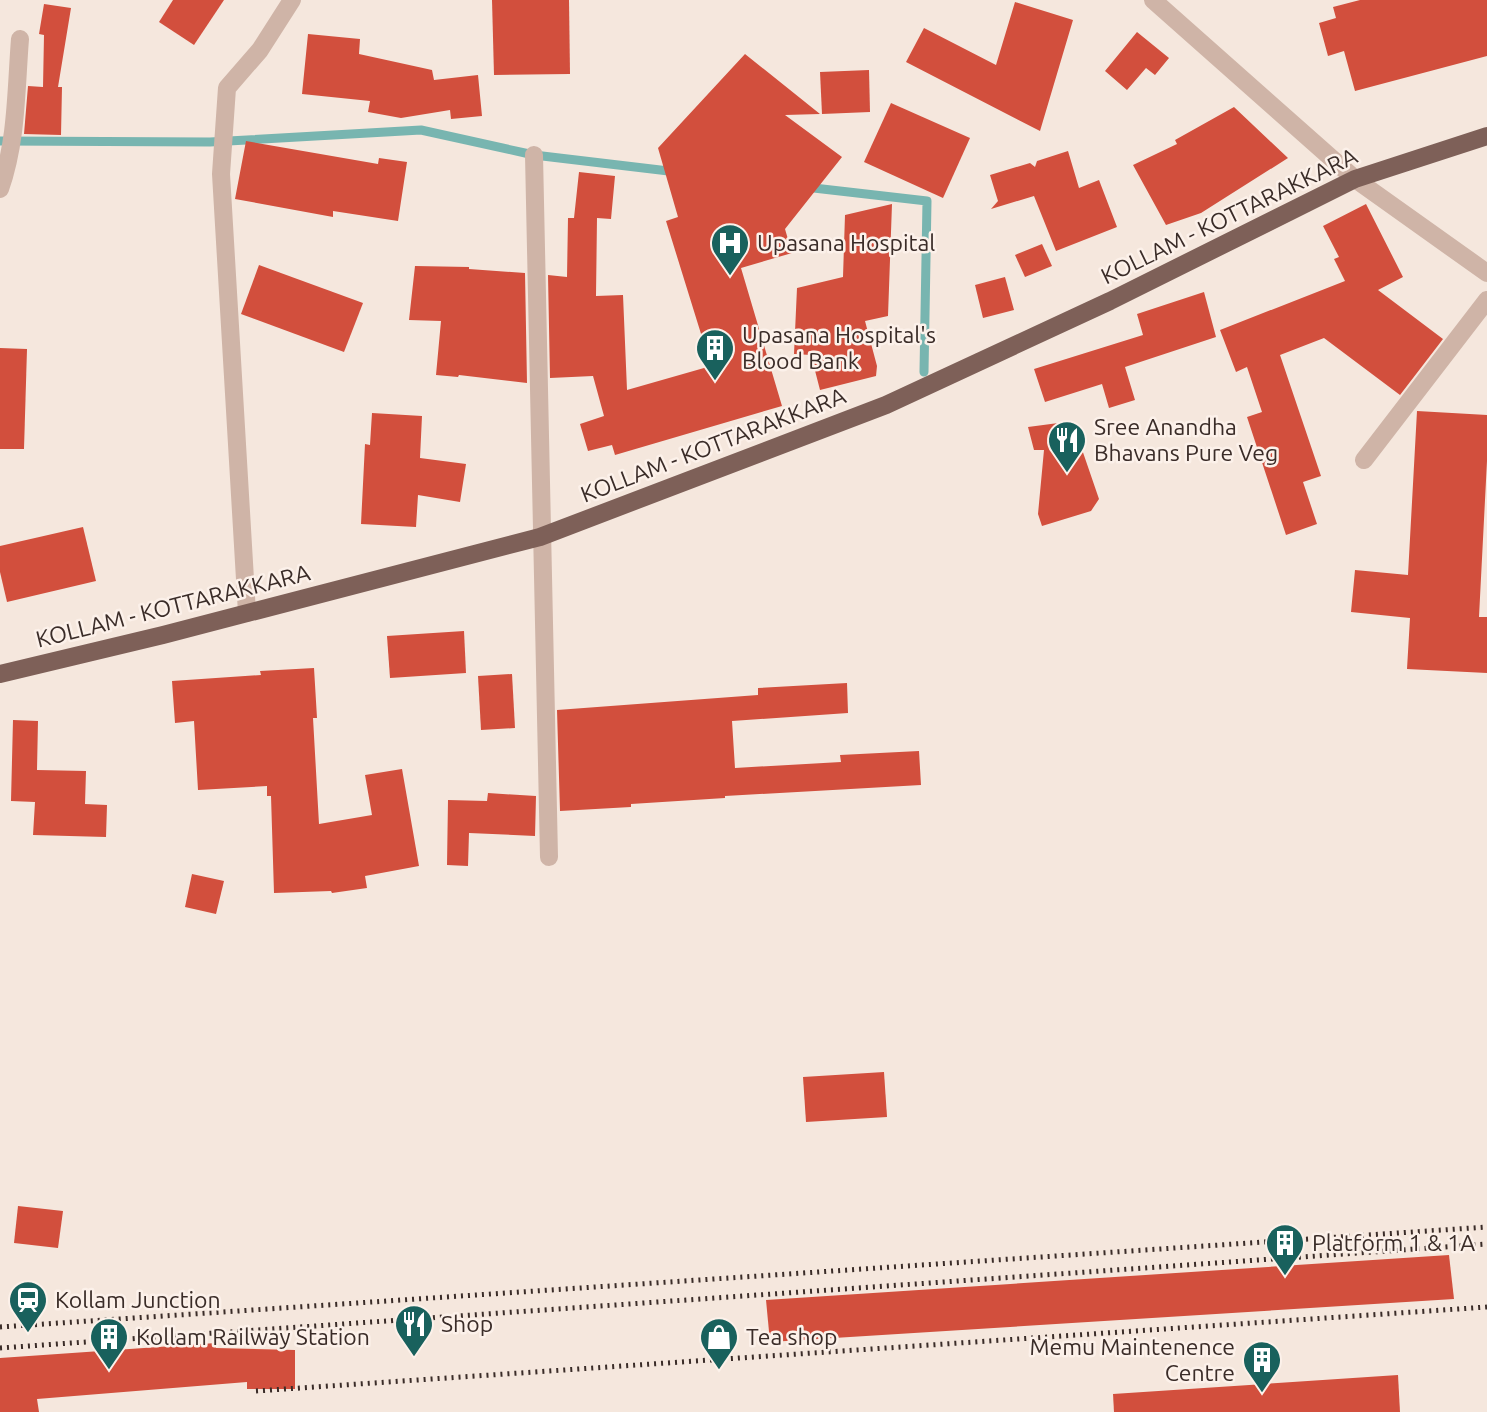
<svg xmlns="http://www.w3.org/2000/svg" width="1487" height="1412" viewBox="0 0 1487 1412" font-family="Ubuntu,sans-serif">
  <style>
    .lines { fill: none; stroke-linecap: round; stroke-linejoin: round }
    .stream { stroke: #78b5b0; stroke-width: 9 }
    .building { fill: #d24f3d }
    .minor { stroke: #cfb4a7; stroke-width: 18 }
    .major { stroke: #7e6058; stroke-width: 18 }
    .rail { stroke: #3a2c28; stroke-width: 5; stroke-dasharray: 2 5; stroke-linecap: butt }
    .labels { text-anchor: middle; stroke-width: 5; stroke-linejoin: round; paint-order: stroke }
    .street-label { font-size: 23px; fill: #3a2c28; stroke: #fcf1ea }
    .poi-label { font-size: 23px; fill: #3a2c28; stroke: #fcf1ea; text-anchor: start }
  </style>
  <rect width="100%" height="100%" fill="#f5e7dd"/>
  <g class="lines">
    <g class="stream">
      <path d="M0,141L210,142L421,130L534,155L677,172"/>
      <path d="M805,187L927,201L924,372"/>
    </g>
  </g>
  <g class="building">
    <path d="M173,0H224L194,45L159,22Z"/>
    <path d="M492,0H569L570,74L494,75Z"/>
    <path d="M1360,0H1487V56L1355,91L1344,51L1328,56L1319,23L1336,18L1333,7Z"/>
    <path d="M1015,2L1073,20L1040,131L906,62L924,28L996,65Z"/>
    <path d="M44,4L71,8L58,87H62L61,135L24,134L28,86L43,87L44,35L39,34Z"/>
    <path d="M1137,32L1169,58L1155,75L1146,68L1127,90L1105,71Z"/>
    <path d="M308,34L360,39L359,54L432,70L434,80L478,75L482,116L451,119L450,110L401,118L368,112L370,101L302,94Z"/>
    <path d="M745,54L820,114L785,115L842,157L785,229L792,253L741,268L782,406L615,455L612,445L588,451L580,424L604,416L593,376L550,378L548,275L567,277L568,218H574L579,172L615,176L611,219L597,218L596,296L623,295L627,390L711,366L666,221L678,217L658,148Z"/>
    <path d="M869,70L870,112L822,114L820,72Z"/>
    <path d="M891,103L970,138L943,198L864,162Z"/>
    <path d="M1234,107L1288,158L1201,213L1166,225L1133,165L1177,144L1175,140Z"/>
    <path d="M246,141L378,164L379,158L407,162L398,221L333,211V217L235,199Z"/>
    <path d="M1068,151L1079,188L1099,180L1117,227L1056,251L1034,196L991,209L998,201L990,175L1030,163L1035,167L1037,161Z"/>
    <path d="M892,204L888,316L865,321L877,366L876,376L820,390L811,355L794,354L797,288L843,277L845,215Z"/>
    <path d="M1366,204L1403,277L1378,290L1443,339L1400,395L1324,338L1280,355L1321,476L1303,482L1317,524L1286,535L1247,417L1262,412L1247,367L1236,372L1220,330L1345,281L1334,259L1339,257L1323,226Z"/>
    <path d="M1042,244L1052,266L1025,277L1015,255Z"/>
    <path d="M259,265L363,303L344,352L241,314Z"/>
    <path d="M415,266L469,267V269L525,273L527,383L459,375L458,377L436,375L441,321L409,320Z"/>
    <path d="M1005,277L1014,310L983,318L975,285Z"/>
    <path d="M1204,292L1216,337L1125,367L1135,400L1109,408L1102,384L1045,402L1034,369L1143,335L1137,314Z"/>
    <path d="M0,348L27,349L24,449H0Z"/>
    <path d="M1417,411L1487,415V461L1479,617H1487V673L1407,669L1410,618L1351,612L1355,570L1408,575Z"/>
    <path d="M372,413L422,416L420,458L466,464L460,502L418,495L416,527L361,524L365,444L370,445Z"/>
    <path d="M1066,422L1076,432L1099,499L1091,511L1042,526L1038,514L1044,450H1034L1028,427Z"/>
    <path d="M83,527L96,581L7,602L0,572V546Z"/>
    <path d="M464,631L466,673L390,678L387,636Z"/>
    <path d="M314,668L317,718H313L319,824L372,815L365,775L402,769L419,866L365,876L367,888L332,893L331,891L274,893L271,796H267V786L198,790L194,721L175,723L172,681L261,675L260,671Z"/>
    <path d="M512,674L515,728L481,730L478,676Z"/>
    <path d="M847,683L848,713L732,721L735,768L841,762L840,755L919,751L921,785L725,796V798L631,804V807L560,811L557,710L758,695V688Z"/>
    <path d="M13,720L38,721L37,770L86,771L85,804L107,805L106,837L33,835L35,802L11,801Z"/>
    <path d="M488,793L536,796L535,836L469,833L468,866L447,865L448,800L487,801Z"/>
    <path d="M192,874L224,881L216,914L185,907Z"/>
    <path d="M884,1072L887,1117L806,1122L803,1077Z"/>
    <path d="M18,1206L63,1211L58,1248L14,1243Z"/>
    <path d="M1449,1255L1454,1299L770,1342L766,1300Z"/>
    <path d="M216,1343V1348L295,1350V1389H247V1382L37,1399L39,1412H0V1358Z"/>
    <path d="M1398,1375L1400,1412H1114L1113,1394Z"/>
  </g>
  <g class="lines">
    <g class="minor">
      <path d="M1153,0L1355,179L1487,273"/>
      <path d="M534,155L549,857"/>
      <path d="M0,189C17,141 16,89 20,39"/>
      <path d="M1364,460L1487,300"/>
      <path d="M247,613L221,174L227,88L260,50L292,0"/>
    </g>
    <path class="major" d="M0,674L163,635L540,537L886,405L1110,301L1355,179L1487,136"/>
    <g class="rail">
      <path d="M0,1327L1487,1227"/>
      <path d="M0,1348L1487,1244"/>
      <path d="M256,1391L1487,1307"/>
    </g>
  </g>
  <defs>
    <symbol id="hospital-pin" viewBox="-11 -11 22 30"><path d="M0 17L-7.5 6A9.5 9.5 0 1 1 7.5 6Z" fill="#19615d" stroke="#fcf1ea"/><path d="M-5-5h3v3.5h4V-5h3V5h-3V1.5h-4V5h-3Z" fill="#fff"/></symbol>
    <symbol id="building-pin" viewBox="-11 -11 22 30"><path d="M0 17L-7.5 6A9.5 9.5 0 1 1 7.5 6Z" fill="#19615d" stroke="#fcf1ea"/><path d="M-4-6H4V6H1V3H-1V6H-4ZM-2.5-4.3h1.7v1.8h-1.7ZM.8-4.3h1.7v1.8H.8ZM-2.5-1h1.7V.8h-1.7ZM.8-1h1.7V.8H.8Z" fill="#fff"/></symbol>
    <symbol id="restaurant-pin" viewBox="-11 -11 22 30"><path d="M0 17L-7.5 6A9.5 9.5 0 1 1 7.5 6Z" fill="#19615d" stroke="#fcf1ea"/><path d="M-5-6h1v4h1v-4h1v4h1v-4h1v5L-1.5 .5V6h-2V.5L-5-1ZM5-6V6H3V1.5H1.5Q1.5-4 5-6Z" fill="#fff"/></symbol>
    <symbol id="station-pin" viewBox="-11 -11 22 30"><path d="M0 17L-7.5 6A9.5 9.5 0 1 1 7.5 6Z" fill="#19615d" stroke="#fcf1ea"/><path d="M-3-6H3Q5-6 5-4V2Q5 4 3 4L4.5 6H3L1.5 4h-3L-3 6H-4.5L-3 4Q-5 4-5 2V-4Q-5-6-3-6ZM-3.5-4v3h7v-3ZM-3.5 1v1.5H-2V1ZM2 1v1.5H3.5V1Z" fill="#fff"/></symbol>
    <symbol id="shop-pin" viewBox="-11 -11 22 30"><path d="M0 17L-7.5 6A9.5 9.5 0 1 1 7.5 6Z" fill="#19615d" stroke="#fcf1ea"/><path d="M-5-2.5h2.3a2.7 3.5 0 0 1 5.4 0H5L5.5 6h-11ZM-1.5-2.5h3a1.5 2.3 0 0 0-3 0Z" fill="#fff"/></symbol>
  </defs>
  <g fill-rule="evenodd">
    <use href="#hospital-pin" x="708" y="221" width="44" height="60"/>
    <use href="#building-pin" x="693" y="326" width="44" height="60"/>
    <use href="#restaurant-pin" x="1045" y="418" width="44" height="60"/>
    <use href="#building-pin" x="1263" y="1221" width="44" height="60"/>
    <use href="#station-pin" x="6" y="1278" width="44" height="60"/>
    <use href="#restaurant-pin" x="392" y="1302" width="44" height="60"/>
    <use href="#building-pin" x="87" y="1315" width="44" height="60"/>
    <use href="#shop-pin" x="697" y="1315" width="44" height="60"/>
    <use href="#building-pin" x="1240" y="1338" width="44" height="60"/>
  </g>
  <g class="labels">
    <g class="street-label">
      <text transform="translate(1229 216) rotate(-26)" y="8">KOLLAM - KOTTARAKKARA</text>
      <text transform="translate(713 445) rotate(-21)" y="8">KOLLAM - KOTTARAKKARA</text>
      <text transform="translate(173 606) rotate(-14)" y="8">KOLLAM - KOTTARAKKARA</text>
    </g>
    <g class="poi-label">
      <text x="757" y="251">Upasana Hospital</text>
      <text x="742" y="343">Upasana Hospital's<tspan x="742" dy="26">Blood Bank</tspan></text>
      <text x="1094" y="435">Sree Anandha<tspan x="1094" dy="26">Bhavans Pure Veg</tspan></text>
      <text x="1312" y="1251">Platform 1 &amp; 1A</text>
      <text x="55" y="1308">Kollam Junction</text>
      <text x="441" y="1332">Shop</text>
      <text x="136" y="1345">Kollam Railway Station</text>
      <text x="746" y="1345">Tea shop</text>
      <text x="1235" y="1355" text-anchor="end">Memu Maintenence<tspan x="1235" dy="26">Centre</tspan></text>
    </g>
  </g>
</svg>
